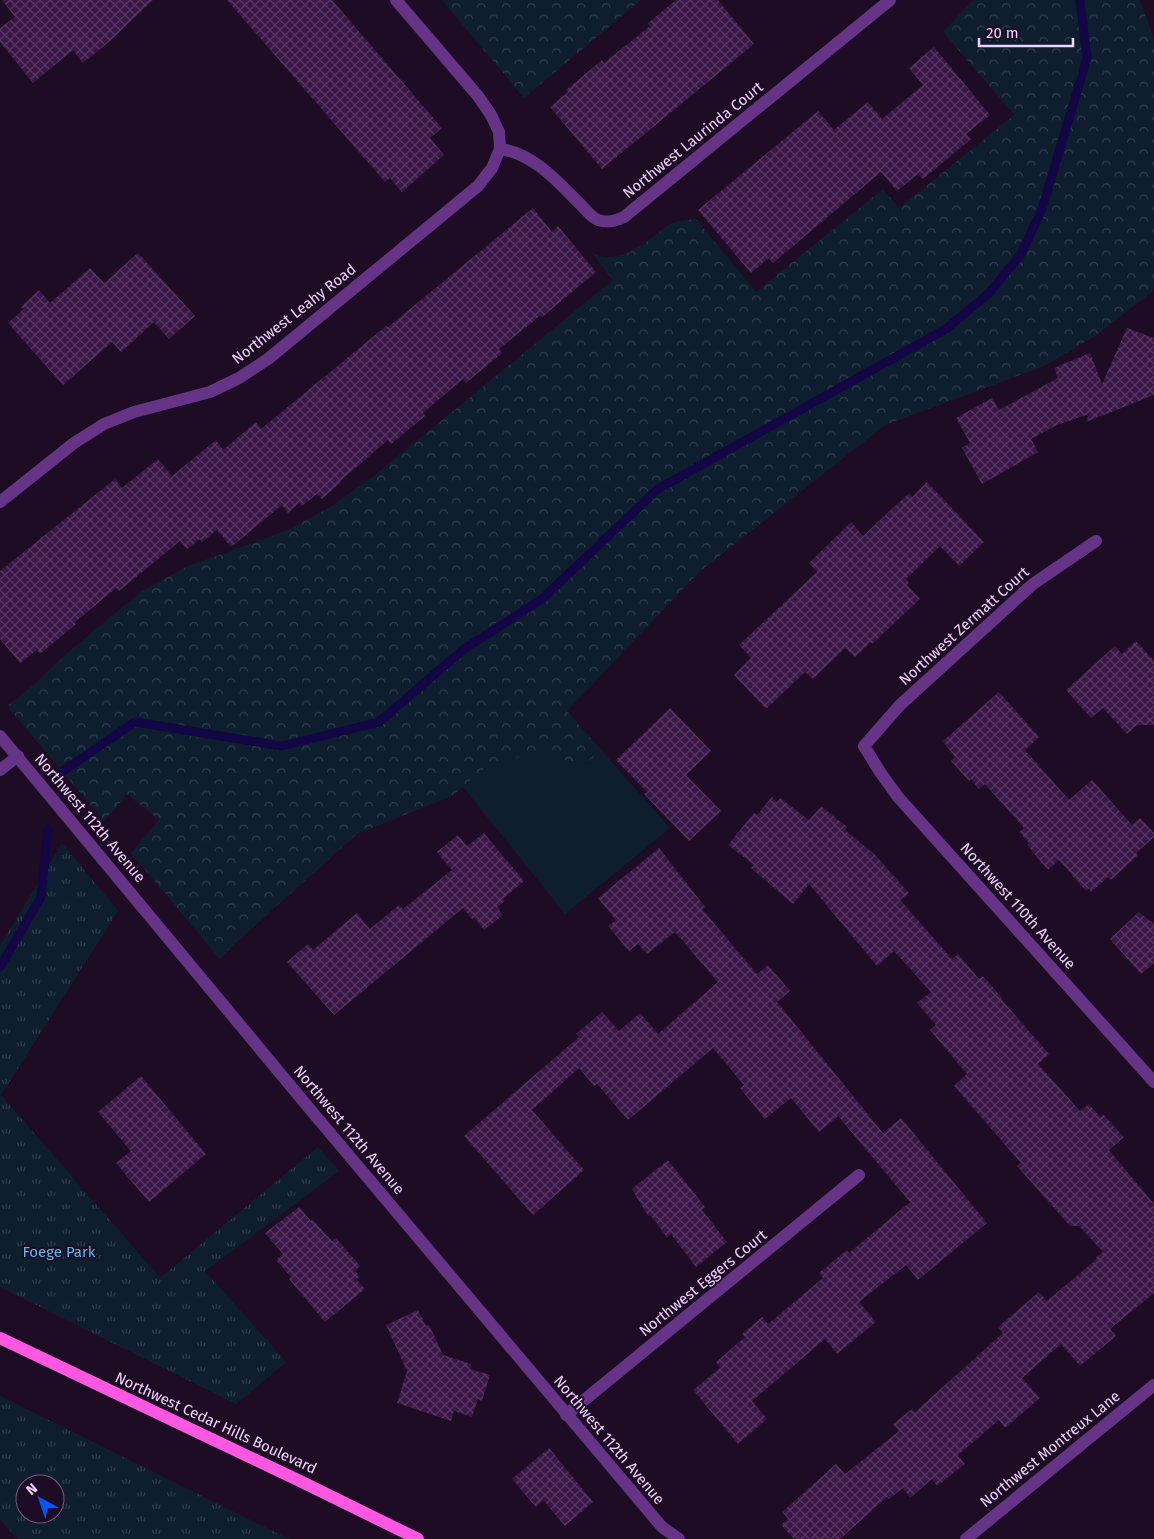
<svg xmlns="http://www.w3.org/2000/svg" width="1154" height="1539" viewBox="0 0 1154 1539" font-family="'Fira Sans',sans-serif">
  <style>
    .green { fill: #0f1e2f }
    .forest { fill: url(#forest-crowns) }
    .park { fill: url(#park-tufts); fill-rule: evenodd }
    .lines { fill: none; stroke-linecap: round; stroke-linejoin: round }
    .stream { stroke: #120644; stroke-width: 9 }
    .building { fill: url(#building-cross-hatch) }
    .minor { stroke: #653487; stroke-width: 12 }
    .major { stroke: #ff57e1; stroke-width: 12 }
    .labels { text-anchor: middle; stroke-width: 4; stroke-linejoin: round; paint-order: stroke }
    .street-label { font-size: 15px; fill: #efd0ff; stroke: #1e0c24 }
    .park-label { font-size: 15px; fill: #53bbe8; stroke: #1e0c24 }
  </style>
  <defs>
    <pattern id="forest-crowns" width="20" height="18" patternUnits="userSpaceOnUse" patternTransform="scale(1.25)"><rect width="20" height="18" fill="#0f1e2f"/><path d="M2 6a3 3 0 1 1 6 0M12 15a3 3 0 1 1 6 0" fill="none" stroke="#323e4e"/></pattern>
    <pattern id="park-tufts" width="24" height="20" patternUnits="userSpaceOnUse" patternTransform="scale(1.25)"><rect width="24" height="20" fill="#0f1e2f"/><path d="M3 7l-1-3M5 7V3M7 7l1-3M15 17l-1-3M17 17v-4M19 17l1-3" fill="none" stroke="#323e4e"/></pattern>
    <pattern id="building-cross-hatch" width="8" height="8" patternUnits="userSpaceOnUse" patternTransform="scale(1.25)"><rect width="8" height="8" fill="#3b1747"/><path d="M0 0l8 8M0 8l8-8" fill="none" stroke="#583863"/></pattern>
  </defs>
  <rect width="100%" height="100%" fill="#1e0c24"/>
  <path class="green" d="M552,750L563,760L586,764L601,750L670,828L565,914L463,787L491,763Z"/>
  <g class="forest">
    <path d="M442,0H641L524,98Z"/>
    <path d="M973,0H1140L1154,39V290L1095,336L1044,366L885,425L699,572L567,711L601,750L586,764L563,760L552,750L491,763L452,796L357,834L231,947L220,959L131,853L159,820L127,794L104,821L7,706L36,683L65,655L142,591L186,567L286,531L332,506L375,475L613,280L592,253C614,264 636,250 653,237C659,233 663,228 669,225C676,220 688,220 696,219L756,292L883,189L899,208L1014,115L943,32Z"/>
  </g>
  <g class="park">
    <path d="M62,843L118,911L1,1095L160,1278L318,1147L339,1171L205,1271L286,1362L236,1404L0,1287V946Z"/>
    <path d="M0,1396L289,1539H17L0,1519ZM25,1484H55V1514H25Z"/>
  </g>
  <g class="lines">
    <g class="stream">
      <path d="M54,777L135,722L282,746L379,722L464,649L542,599L658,489L946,329L989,293L1021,254L1042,209L1087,58L1080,0"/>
      <path d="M0,967L41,897L48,829"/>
    </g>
  </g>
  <g class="building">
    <path d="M2,0H153L110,41L83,63L73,50L33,83L0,42V28L15,17Z"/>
    <path d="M227,0H332L442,128L430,138L444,155L402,192L390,178L385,182Z"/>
    <path d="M676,0H718L754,44L602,169L550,107L568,92L566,90L602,60L604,63L650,26L648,23Z"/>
    <path d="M934,47L990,115L966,134L971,139L923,179L918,174L897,191L881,172L773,263L769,258L751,273L698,210L818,111L834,130L868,102L882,119L923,85L909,68Z"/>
    <path d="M533,208L552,232L558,226L596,272L542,317L541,315L499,349L502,353L466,383L463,379L423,413L425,416L391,444L388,440L340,481L341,482L322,499L317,494L302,506L299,503L288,513L282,505L231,547L217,530L202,542L200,539L187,549L180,541L119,591L116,588L75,622L76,624L40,654L37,650L20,663L0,639V571L115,479L122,488L158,459L172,476L216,440L223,450L256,422L261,429L386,326L388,327L438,286Z"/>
    <path d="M138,253L195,316L169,339L154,322L121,352L112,342L63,385L8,323L24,309L21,307L39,290L50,303L90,268L104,283Z"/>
    <path d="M1127,328L1154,338V395L1086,422L1089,414L1057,425L1031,439L1038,452L982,484L962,448L970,443L956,418L992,398L999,410L1058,378L1054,368L1090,353L1102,384Z"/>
    <path d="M927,482L984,542L959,566L940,546L906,579L909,583L907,585L920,599L872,644L871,642L855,657L845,648L813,679L805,672L766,709L734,675L751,658L739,645L817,572L809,563L851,522L863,536L909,493L912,497Z"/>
    <path d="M1136,641L1154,661V725H1137L1127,734L1103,708L1091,718L1066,690L1115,646L1122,654Z"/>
    <path d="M999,692L1039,737L1025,750L1069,800L1092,780L1132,825L1140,818L1154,833V837L1136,853L1138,855L1111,880L1108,877L1091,892L1089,888L1086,891L1059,860L1048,870L1027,845L1029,843L1019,832L1024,828L985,784L979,789L971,779L969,781L951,761L955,757L943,741Z"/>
    <path d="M670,708L711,751L686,775L721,811L689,841L644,794L647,792L616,760Z"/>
    <path d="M772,797L777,802L780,798L809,820L821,806L847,827L845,830L874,854L909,893L900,900L952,959L958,954L979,979L983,976L1002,998L1001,999L1049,1054L1038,1064L1080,1111L1089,1104L1100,1117L1103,1114L1124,1137L1109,1150L1154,1204V1293L1110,1329L1116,1336L1080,1366L1061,1344L1022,1378L1040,1398L1005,1428L999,1420L958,1455L965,1464L937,1486L932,1479L910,1498L903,1488L889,1499L887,1497L840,1539H794L781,1525L788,1519L782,1512L836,1464L845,1474L899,1431L893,1424L912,1409L915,1412L1003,1333L998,1327L1039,1292L1047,1301L1097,1259L1096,1257L1103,1252L1079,1226H1070L1017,1166L1021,1163L954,1086L967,1074L930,1030L936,1025L917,1003L931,992L894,951L877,966L809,884L793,904L751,868L754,865L728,845L754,813L757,815Z"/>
    <path d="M484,833L524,881L503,899L505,901L497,907L503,915L484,930L474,917L472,919L463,908L334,1015L287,962L308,944L313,950L357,913L370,929L399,905L403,909L452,870L437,852L458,835L467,846Z"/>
    <path d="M659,848L705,907L702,909L757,974L768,965L790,991L777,1002L883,1133L901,1118L987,1223L918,1280L906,1265L859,1302L876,1322L837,1354L825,1339L752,1401L767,1419L738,1444L693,1390L720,1368L716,1362L745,1337L742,1334L762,1317L768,1324L823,1278L819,1273L847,1250L849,1253L910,1202L838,1116L819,1132L791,1098L765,1119L740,1088L744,1085L713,1048L628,1120L597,1084L594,1086L579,1068L532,1110L584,1170L533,1215L464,1136L579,1037L576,1034L602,1012L619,1031L640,1013L658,1034L718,982L675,932L647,954L638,944L629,951L608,926L616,920L598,898Z"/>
    <path d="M1139,912L1154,924V963L1141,974L1110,939Z"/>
    <path d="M141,1076L206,1154L149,1202L116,1163L131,1151L98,1112Z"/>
    <path d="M668,1160L705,1207L702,1210L727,1242L696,1267L671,1234L667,1237L650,1215L648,1216L632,1189Z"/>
    <path d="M299,1207L311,1221L313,1220L332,1241L336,1238L360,1266L355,1271L360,1277L356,1279L365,1289L325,1322L289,1279L291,1277L276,1260L283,1254L265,1233Z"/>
    <path d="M418,1310L426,1326L429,1325L443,1355L471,1364L470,1369L490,1375L482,1401L478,1399L472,1417L454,1411L451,1421L397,1403L407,1371L386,1325Z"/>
    <path d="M549,1448L593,1502L565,1526L543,1500L536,1507L512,1479Z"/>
  </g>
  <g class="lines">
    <g class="minor">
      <path d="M396,0L478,96L491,115L499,132L500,149C533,153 558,182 581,205C586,210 592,218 598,220C608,223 615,221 624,217L890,0"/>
      <path d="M0,502L74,443L104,424L134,412L210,392L239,378L268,359L478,186L492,168L500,149"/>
      <path d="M1096,541L1033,584L900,705L864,746L880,772L898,797L1154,1082"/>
      <path d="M0,736L314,1114L662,1527L679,1539"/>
      <path d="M0,770L18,756"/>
      <path d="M566,1415L859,1175"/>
      <path d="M966,1539L1154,1385"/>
    </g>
    <path class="major" d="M0,1338L302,1482L418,1539"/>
  </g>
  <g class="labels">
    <g class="street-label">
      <text transform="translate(693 140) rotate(-39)" y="5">Northwest Laurinda Court</text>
      <text transform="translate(294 314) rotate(-38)" y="5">Northwest Leahy Road</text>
      <text transform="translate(964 626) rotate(-42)" y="5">Northwest Zermatt Court</text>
      <text transform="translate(90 818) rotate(50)" y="5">Northwest 112th Avenue</text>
      <text transform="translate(1018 906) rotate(48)" y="5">Northwest 110th Avenue</text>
      <text transform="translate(349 1130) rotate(50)" y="5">Northwest 112th Avenue</text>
      <text transform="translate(703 1283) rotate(-39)" y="5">Northwest Eggers Court</text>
      <text transform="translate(216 1423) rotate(25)" y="5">Northwest Cedar Hills Boulevard</text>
      <text transform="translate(609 1440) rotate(50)" y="5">Northwest 112th Avenue</text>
      <text transform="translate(1050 1449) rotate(-39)" y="5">Northwest Montreux Lane</text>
    </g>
    <g class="park-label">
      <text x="59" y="1257">Foege Park</text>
    </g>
  </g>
  <g transform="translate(40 1499) rotate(320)"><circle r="24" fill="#1e0c24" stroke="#725a7c"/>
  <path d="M0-4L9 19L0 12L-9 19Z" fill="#0057fb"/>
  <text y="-8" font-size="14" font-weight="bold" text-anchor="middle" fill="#efd0ff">N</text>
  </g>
  <path d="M979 38v8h94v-8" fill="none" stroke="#efd0ff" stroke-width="2.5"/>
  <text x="986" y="38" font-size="15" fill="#efd0ff" stroke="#1e0c24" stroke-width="4" paint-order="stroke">20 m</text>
</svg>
